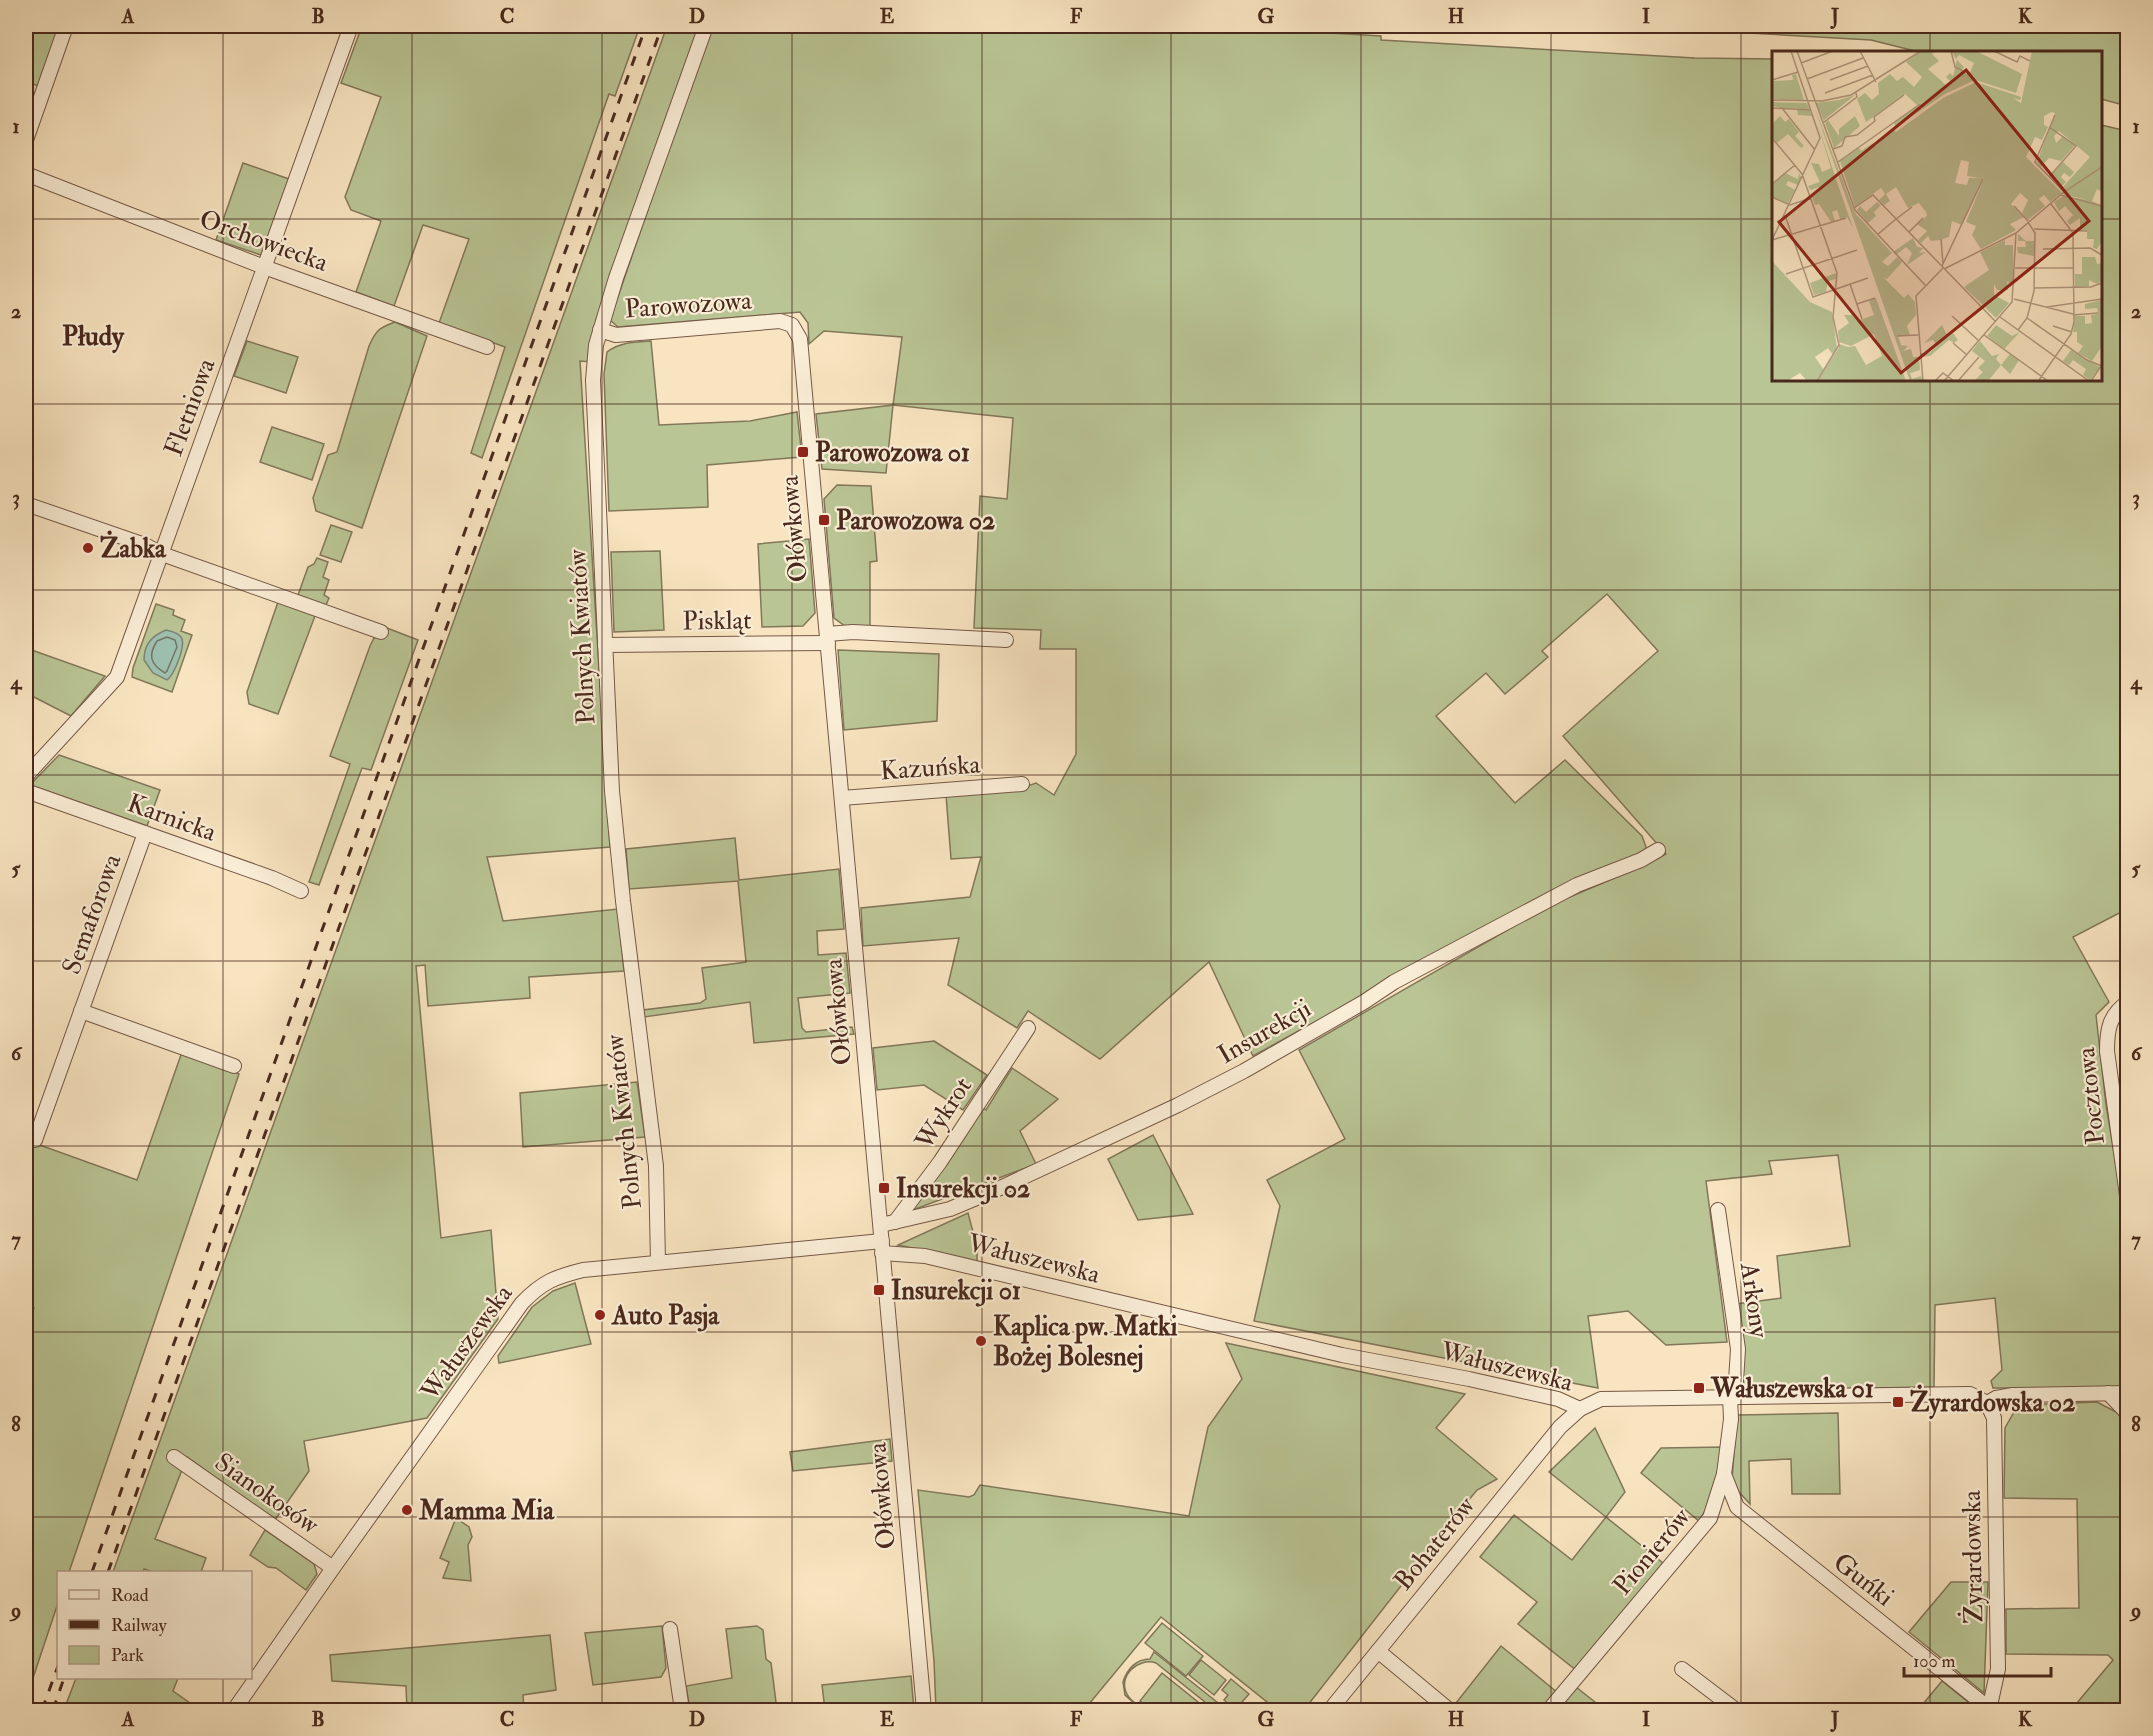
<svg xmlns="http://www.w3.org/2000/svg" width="2153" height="1736" viewBox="0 0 2153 1736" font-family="'IM FELL Double Pica',serif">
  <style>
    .green { fill: #bac595; stroke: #827759; stroke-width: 1.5 }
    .water { fill: #9ebfae; stroke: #7c8374; stroke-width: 1.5 }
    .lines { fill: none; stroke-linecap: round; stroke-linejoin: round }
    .shore { stroke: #747466; stroke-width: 1.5 }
    .minor-casing { stroke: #755846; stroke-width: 16 }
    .minor { stroke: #faedd6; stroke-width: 14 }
    .rail { stroke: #49291d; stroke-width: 3; stroke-dasharray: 10 10; stroke-linecap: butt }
    .grid { fill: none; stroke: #49291d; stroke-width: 1.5; stroke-opacity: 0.55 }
    .poi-dot { fill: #8f2418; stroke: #faedd6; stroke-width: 2 }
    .labels { text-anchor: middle; stroke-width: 4.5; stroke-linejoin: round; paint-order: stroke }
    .street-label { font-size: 26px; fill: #49291d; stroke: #faedd6 }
    .poi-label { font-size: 26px; font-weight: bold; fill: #49291d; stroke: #faedd6; text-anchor: start }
    .neighbourhood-label { font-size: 27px; font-weight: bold; fill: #49291d; stroke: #faedd6 }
    .inset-road { fill: none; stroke: #b2997f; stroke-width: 1.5 }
    .view { fill: #8f2418; fill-opacity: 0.15; stroke: #8f2418; stroke-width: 3 }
    .inset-edge { fill: none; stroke: #49291d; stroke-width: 3 }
    .neatline { fill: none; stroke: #49291d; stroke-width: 2 }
    .grid-label { font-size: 20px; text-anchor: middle; font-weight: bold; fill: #49291d }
  </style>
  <rect width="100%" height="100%" fill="#f8e4c0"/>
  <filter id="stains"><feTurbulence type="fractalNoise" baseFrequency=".00333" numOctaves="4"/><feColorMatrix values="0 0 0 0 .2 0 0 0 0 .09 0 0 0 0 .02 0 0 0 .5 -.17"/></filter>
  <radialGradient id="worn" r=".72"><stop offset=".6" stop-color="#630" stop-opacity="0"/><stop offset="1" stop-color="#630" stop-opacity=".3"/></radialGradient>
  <g class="green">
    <path d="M26,26H60L39,86L26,82Z"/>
    <path d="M362,26H640L615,96L609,94L482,458L471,453L505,347L439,323L469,239L423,225L394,306L356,292L381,221L351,210L345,197L381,97L341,83Z"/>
    <path d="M667,26H702L596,320L591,362L580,361L610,847L487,857L503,921L618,909L624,971L529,977L530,998L428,1006L425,965L416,966L441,1238L491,1230L498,1319L427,1418L304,1441L309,1471L275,1520L187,1457L155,1539L206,1558L201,1572H153L144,1569L143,1572H113Z"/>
    <path d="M711,26H1178L1214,28L1215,26H1313V32L1381,36V40L1695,58L1773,59L1774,380H2100L2101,125L2127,131V909L2073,937L2109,1002L2096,1015L2106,1105L2127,1231V1388H1993L1991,1381L2002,1370L1995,1298L1935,1305L1934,1387L1764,1390L1745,1389L1740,1387L1736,1304L1781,1298L1777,1256L1850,1246L1838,1155L1769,1161L1772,1174L1706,1181L1727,1342L1666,1345L1628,1311L1588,1316L1598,1388L1254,1321L1280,1206L1267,1180L1345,1139L1299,1050L1551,905L1645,865L1666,854L1563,736L1658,651L1607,594L1542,651L1548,657L1505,694L1486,673L1436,716L1515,803L1565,760L1642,836L1646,847L1642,855L1552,892L1253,1056L1209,962L1100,1059L1028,1011L1017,1028L948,985L959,938L863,946L861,908L970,897L981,857L951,859L946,795L1019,789L1036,783L1054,795L1076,754V649H1040L1041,630L974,628L980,496L1007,499L1013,418L893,405L886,473L822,469L816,414L893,405L902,337L824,331L809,344L808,323L800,312L618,327L610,320Z"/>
    <path d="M1624,26H2127V106L2101,99L2100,52H1919L1871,40Z"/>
    <path d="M243,163L289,179L261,255L216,240Z"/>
    <path d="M395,322L427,336L362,528L316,511L313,498L328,455L337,452L369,346C376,330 379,328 395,322Z"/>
    <path d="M247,341L298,357L286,393L234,376Z"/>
    <path d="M651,341L659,425L750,421L797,412L802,457L707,465L708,507L609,511L604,374L607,352C620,342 635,342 651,341Z"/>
    <path d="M272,427L324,444L312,480L260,462Z"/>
    <path d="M837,485L871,486L877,561L870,562V627L845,626L834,618L824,499Z"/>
    <path d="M331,525L352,532L341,562L320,555Z"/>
    <path d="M809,539L815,613L803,626L762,627L758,544Z"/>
    <path d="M660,551L664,630L614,632L611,552Z"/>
    <path d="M317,558L328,562L323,577L329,580L324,595L329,598L326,605L298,595L308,567L314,564Z"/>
    <path d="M278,602L315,616L278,714L249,704L247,692Z"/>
    <path d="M156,604L174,610L173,615L185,620L181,631L192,635L172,692L132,677L133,668Z"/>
    <path d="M387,628L418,640L371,770L362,768L319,885L309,882L350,764L330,756L370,646L374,638L384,635Z"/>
    <path d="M26,648L105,676L71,716L26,693Z"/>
    <path d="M838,650L939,654L937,721L844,730Z"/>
    <path d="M59,755L160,790L147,826L30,785Z"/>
    <path d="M735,838L739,880L839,869L844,929L817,931L818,955L846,953L850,993L798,998L802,1028L806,1032L852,1027L854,1034L754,1043L750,1002L644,1017L643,1010L700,1003L706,999L702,968L746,962L738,881L629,889L626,849Z"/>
    <path d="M934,1041L987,1075L963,1110L924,1085L877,1090L873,1048Z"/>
    <path d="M182,1052L239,1074L69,1572H58V1603L26,1699V1333L34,1308L26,1307V1140L137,1180Z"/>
    <path d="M1012,1068L1058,1099L1020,1131L1036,1164L910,1211L979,1105L986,1110Z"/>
    <path d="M637,1082L645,1137L523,1147L520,1093Z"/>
    <path d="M1153,1135L1193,1214L1138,1220L1108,1159Z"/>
    <path d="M968,1213L977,1247V1262L898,1245Z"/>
    <path d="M575,1283L591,1344L499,1363L498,1356L532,1307L553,1291Z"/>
    <path d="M1226,1343L1465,1394L1436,1428L1497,1479L1477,1490L1458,1513L1304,1710H1277L1161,1617L1084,1710H936L934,1661L918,1490L969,1497L974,1495L980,1485L1189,1516L1208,1427L1242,1379Z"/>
    <path d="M2097,1402L2120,1414L2127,1423V1710H2071L2113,1660L2108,1655L2006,1654V1609L2079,1608L2077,1499L2004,1498L2005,1428L2018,1405Z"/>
    <path d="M1838,1413L1840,1494H1792L1791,1459L1749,1461L1750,1504L1739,1492L1732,1479L1737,1415Z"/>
    <path d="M1595,1428L1625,1492L1606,1517L1663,1563L1577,1671L1518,1624L1537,1602L1480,1557L1514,1515L1572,1560L1606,1517L1549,1472Z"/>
    <path d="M890,1439L892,1461L793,1471L790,1452Z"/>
    <path d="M1725,1447L1710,1503L1699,1521L1641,1473L1661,1448Z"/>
    <path d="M456,1518L469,1527L472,1537L468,1545L471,1581L443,1578L449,1562L440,1558Z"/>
    <path d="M265,1530L314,1564L317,1574L306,1590L276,1568L268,1567L250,1555Z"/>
    <path d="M1951,1582H1988L1984,1693L1909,1632Z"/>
    <path d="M1162,1623L1203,1656L1186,1676L1145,1643Z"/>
    <path d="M662,1626L666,1668L661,1677L593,1685L585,1633Z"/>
    <path d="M757,1626L763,1630L766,1659L771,1663L777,1710H737L736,1706L704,1710H690L686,1686L732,1678L726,1629Z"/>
    <path d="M550,1635L556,1690L523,1695L524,1710H407L406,1686L332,1681L330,1655Z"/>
    <path d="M1501,1646L1558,1693L1544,1710H1455L1452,1708Z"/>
    <path d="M1154,1652L1227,1710H1215L1156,1663C1139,1657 1117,1676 1127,1694C1130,1701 1139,1706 1145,1710H1142L1125,1695L1123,1682C1127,1669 1136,1659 1150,1659Z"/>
    <path d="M1201,1660L1226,1680L1214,1695L1189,1675Z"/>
    <path d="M1162,1673L1208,1710H1152L1140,1701Z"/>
    <path d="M911,1676L914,1710H825L822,1685Z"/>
    <path d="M76,1678H178L173,1691L200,1710H64Z"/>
    <path d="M1231,1679L1249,1694L1235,1710L1224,1700L1228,1695L1222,1690Z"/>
    <path d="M1942,1681L1978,1710H1918Z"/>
    <path d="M1576,1687L1605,1710H1558Z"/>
  </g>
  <path class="water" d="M166,630C171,631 180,633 182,639C185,648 174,675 167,680L153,673L144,660C144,644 152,636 166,630Z"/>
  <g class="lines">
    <path class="shore" d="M167,637L175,640L177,647L167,671L165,673C150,664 148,655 157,641Z"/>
    <defs>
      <g id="minor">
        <path d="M26,140L66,26"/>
        <path d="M26,174L264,267L487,347"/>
        <path d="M600,330L616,335L780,321L792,325L800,339L924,1710"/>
        <path d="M26,504L145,545L162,554L381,632"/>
        <path d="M827,634L853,632L1006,640"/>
        <path d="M605,645L828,643"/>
        <path d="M26,776L117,677L351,26"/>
        <path d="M26,791L272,878L301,891"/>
        <path d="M842,798L1022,784"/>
        <path d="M2128,1002C2109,1015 2107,1030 2107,1051L2128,1203"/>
        <path d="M81,1011L234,1066"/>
        <path d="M35,1140L145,833"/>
        <path d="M1718,1210L1738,1349L1735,1397"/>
        <path d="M895,1222L940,1162L1028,1028"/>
        <path d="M881,1225L950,1209L1000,1188L1178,1105L1244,1071L1364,1002L1394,982L1577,885L1641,860L1658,850"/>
        <path d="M882,1253L925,1256L1342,1355L1469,1379L1558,1399L1580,1409"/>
        <path d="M658,1262L656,1166L623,901L612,791L593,380L596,345L616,278L706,26"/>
        <path d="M2108,1393L2128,1414"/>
        <path d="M1987,1403L1996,1398L2013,1395L2128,1393"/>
        <path d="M174,1457L333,1568"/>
        <path d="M1724,1474L1737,1507L1991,1710"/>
        <path d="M670,1629L682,1710"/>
        <path d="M1378,1651L1449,1710"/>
        <path d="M1682,1669L1736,1710"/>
        <path d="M234,1710L333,1568L522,1303C542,1282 555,1277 583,1270L882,1241"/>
        <path d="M1330,1710L1560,1427L1580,1409L1601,1399L1970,1394L1987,1403L1994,1418L1998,1669L1989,1710"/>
        <path d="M1549,1710L1710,1518L1724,1474L1731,1419L1730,1397"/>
      </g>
    </defs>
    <use href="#minor" class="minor-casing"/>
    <use href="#minor" class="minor"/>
    <g class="rail">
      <path d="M92,1572L646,26"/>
      <path d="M108,1572L662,26"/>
      <path d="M42,1710L58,1666"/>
      <path d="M53,1710L64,1678"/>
    </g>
  </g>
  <path class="grid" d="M223,26V1572M412,26V1710M602,26V1710M792,26V1710M982,26V1710M1171,26V1710M1361,26V1710M1551,26V1710M1741,26V1710M1930,26V52M26,219H1774M2100,219H2128M1930,380V1710M26,404H2128M26,590H2128M26,775H2128M26,961H2128M26,1146H2128M26,1332H2128M26,1517H2128M223,1678V1710"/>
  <g class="poi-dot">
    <rect x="797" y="446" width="12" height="12" rx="3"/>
    <rect x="818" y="514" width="12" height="12" rx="3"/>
    <circle cx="88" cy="548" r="6"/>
    <rect x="878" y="1182" width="12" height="12" rx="3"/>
    <rect x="873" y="1284" width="12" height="12" rx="3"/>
    <circle cx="600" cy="1315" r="6"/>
    <circle cx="981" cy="1341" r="6"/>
    <rect x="1693" y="1382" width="12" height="12" rx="3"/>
    <rect x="1892" y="1396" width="12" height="12" rx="3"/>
    <circle cx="407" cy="1510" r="6"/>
  </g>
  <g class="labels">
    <g class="street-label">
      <text transform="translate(264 240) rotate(20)" y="9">Orchowiecka</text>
      <text transform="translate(688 304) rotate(-4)" y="9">Parowozowa</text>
      <text transform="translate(189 407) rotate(-70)" y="9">Fletniowa</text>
      <text transform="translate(793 529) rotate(-95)" y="9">Ołówkowa</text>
      <text transform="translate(717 620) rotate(-1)" y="9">Piskląt</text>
      <text transform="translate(581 637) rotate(-93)" y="9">Polnych Kwiatów</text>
      <text transform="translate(930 767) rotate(-4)" y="9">Kazuńska</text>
      <text transform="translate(172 817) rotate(20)" y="9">Karnicka</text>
      <text transform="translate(91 914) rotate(-70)" y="9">Semaforowa</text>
      <text transform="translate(837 1012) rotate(-95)" y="9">Ołówkowa</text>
      <text transform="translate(1264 1031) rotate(-30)" y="9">Insurekcji</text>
      <text transform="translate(2090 1096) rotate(-96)" y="9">Pocztowa</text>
      <text transform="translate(943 1113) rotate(-57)" y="9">Wykrot</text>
      <text transform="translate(623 1122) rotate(-96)" y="9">Polnych Kwiatów</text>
      <text transform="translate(1034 1258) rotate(14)" y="9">Wałuszewska</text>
      <text transform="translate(1755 1300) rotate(82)" y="9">Arkony</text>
      <text transform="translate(466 1342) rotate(-54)" y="9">Wałuszewska</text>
      <text transform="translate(1507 1366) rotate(14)" y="9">Wałuszewska</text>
      <text transform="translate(267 1493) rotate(35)" y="9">Sianokosów</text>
      <text transform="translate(881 1496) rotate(-95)" y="9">Ołówkowa</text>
      <text transform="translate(1434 1543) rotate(-51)" y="9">Bohaterów</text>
      <text transform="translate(1651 1551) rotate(-50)" y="9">Pionierów</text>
      <text transform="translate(1972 1557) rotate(-91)" y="9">Żyrardowska</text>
      <text transform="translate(1864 1579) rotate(38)" y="9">Guńki</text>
    </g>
    <g class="poi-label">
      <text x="815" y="461">Parowozowa 01</text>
      <text x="836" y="529">Parowozowa 02</text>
      <text x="100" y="557">Żabka</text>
      <text x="896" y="1197">Insurekcji 02</text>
      <text x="891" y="1299">Insurekcji 01</text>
      <text x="612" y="1324">Auto Pasja</text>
      <text x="993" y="1335">Kaplica pw. Matki<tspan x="993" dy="30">Bożej Bolesnej</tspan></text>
      <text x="1711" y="1397">Wałuszewska 01</text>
      <text x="1910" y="1411">Żyrardowska 02</text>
      <text x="419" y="1519">Mamma Mia</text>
    </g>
    <g class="neighbourhood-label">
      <text x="93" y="345">Płudy</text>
    </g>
  </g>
  <g transform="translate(1772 51)">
    <rect width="330" height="330" fill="#f8e4c0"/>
    <path d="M149,0H165L160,3L167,10L156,18L175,35L179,31L174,26L178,22L181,25L185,9L192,16L189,20L197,24L202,12L187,4L184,8L179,0H204L250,23L244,42L203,29L173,43L124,76L122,72L155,47L145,54L133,43L94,71L85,48L93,42L100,49L107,43L106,32L118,23L125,30L131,26L142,36L150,26L134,11ZM260,0H330V116L293,140L290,137L318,106L287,80L282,85L284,92L291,85L303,94L289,110L277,107L269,116L265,111L283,62L279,61L272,65V74L276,76L270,89L263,86L254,106L290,142L278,151L272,144L267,148L273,155L256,169L250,162L256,149L248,142L239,153L252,166L238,173L244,179L209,198L200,184L204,175L194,171L212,128L190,174L180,170L177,186L168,189L159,190L156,185L149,192L146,189L155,180L145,173L155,165L154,161L147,152L136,157L124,136L114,143L118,150L112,154L107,149L113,143L109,137L83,156L68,110L87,97L89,100L101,92L104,95L121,78L124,81L171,47L204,31L249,46L248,49L241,47L249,52ZM189,109L197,111L195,125L207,127H197L195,134L183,132ZM24,23L32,49L0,48V30L21,29L20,24ZM83,44L52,69L44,52L67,49ZM0,51L35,52L40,65L26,64L25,57H33H8L0,55ZM41,52L83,162L120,202L110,211L116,215L125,206L130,211L115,228L111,226L132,247L136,243L143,251L144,264L135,275L138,284L126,285L129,294L136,295L131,300L139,298L141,306H147L148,319L138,322L140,328L149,325L151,330H138ZM8,65L13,71L17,68L27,81L23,85L32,95L29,97L16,83L5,92L0,85V73ZM83,65L88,75L62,97L53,72L56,69L67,85V78ZM45,71L67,137L81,177L75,166L68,168L65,159L60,161L63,170L59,171L47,153L43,154L39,144L46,142L47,136L38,139L36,135L48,131L39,112L47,113L50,121L59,117ZM291,111L302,121L298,126L292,122L289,126L294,131L289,136L278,125ZM330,117V141L325,138L320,150L330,155V190L325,198L321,197L322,188H315V179H308V167L298,174L295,170L301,164L293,155L287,160L282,151L291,145L315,149L290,143ZM13,122L26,128L27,122L29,126L26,134L16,130L14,134L23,139L16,152L0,146V134ZM105,151L109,154L102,161L104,165L96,172L85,159L88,155L94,161ZM246,183L254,190H262V205L246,202L245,196H254L253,190H246ZM141,187L145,196L151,197L147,202L154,201L135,214L140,202L134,196L124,204L121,201ZM233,189V194H241V230L239,234L235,230L236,239H225L222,233V244L237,252L224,267L192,236L217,219L208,201ZM310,206H323L325,213L330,212V230L325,233L317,229V236H303V223H310ZM0,210L38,251L60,261L65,298L61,304L56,297L43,306L52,319L67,297V293L76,296L83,295L94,314L110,305L102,283L79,295L67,291L66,280L77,272L72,264H80L85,270L102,264L97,250L104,247L134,330H45L49,323L44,330H35L28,322L15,330H0ZM64,222V228L56,230L54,241L42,244L38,232ZM330,249V295L320,310L306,302L311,295L305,291V281H301L303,265H313V273L320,272L319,264L326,263L325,257L313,258V253ZM170,274L176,286L181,282L186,289L182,292L177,289L158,305L149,306V302H157L165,295L161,289L152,292ZM224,274L240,285L248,281L232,298L215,285ZM208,290L220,305L227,303L224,308L229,314L238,303L247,309L238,323L229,314L216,330H202L211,321L206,317L213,310L200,300ZM299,299L328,316L318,329L311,324L314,318L301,309L297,314L291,310Z" fill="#bac595" fill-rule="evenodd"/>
    <path class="inset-road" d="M25,0L83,159L153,234M88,0L104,31M179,0L183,16L191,20M222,0L245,11L248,5L258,10M29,12L61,0M35,28L91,7M0,29L26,21M58,29L96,15M53,42L101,24M0,49L50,50L79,44L149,0M0,57L39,59M10,57L43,99M283,64L263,111L292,141M52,71L85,46L84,42M277,76L304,95L277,126M0,87L30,123L65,222L61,266L67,294L45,330M61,98L70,95L73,86L85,84L103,70L102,66L132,44M66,111L148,53M0,133L23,114M289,144L330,155M0,146L18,154L39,147M242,155L256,170M82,157L101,144L224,271M13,164L41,246L96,227M124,168L140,156M262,178L315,180M137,181L151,167M105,184L124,168M169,188L171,213M0,189L48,87L19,0M0,189L74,167M271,198L318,197L330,204M170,215L211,128M243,217H302M172,218L244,182L292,141L330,116M14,223L85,199M78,233L90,268M262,237L319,236L330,232M242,248L301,263M85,253L103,247M275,256L330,248M301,264L326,262M180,265L207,290M228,266L317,330M255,267L315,309L330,315M281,275L300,281M246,279L255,267L262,240L263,182L256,171M212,284L276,330M125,285L146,284M181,292L195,304M267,329L299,283L302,271L301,182L279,153M151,330L144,245L171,217M163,330L171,322L182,330M172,330L240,251L244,182M186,330L207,306M319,330L329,315"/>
    <path class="view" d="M194,19L317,170L129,322L7,171Z"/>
    <rect width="330" height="330" class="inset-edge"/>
  </g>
  <rect width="2153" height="1736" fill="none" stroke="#f8e4c0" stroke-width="66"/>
  <rect x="57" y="1571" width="195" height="108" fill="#faedd6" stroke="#b39f8c" stroke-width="1.5"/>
  <rect x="69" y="1590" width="30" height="9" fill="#faedd6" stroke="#b39f8c" stroke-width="1.5"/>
  <text x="111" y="1601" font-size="18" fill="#49291d">Road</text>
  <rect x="69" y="1620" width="30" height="9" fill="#49291d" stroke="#b39f8c" stroke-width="1.5"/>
  <text x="111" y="1631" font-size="18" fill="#49291d">Railway</text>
  <rect x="69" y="1646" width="30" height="18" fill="#bac595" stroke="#b39f8c" stroke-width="1.5"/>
  <text x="111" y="1661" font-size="18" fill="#49291d">Park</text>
  <path d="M1904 1667v9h147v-9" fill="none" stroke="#49291d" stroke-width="3"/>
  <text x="1913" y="1667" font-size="18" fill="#49291d" stroke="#faedd6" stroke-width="4.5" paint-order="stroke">100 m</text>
  <rect x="33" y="33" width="2087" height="1670" class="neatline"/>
  <g class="grid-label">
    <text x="128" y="23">A</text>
    <text x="318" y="23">B</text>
    <text x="507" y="23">C</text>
    <text x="697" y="23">D</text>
    <text x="887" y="23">E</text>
    <text x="1076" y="23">F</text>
    <text x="1266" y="23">G</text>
    <text x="1456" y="23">H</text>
    <text x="1646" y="23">I</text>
    <text x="1835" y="23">J</text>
    <text x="2025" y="23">K</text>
    <text x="16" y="133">1</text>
    <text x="2136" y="133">1</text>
    <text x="16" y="318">2</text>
    <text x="2136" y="318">2</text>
    <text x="16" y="504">3</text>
    <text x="2136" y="504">3</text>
    <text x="16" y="689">4</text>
    <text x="2136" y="689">4</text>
    <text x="16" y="875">5</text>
    <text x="2136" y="875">5</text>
    <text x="16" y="1060">6</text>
    <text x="2136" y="1060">6</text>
    <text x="16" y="1246">7</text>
    <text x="2136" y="1246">7</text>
    <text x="16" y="1431">8</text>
    <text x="2136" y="1431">8</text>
    <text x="16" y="1617">9</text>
    <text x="2136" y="1617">9</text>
    <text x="128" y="1726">A</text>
    <text x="318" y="1726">B</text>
    <text x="507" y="1726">C</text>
    <text x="697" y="1726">D</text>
    <text x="887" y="1726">E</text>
    <text x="1076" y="1726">F</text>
    <text x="1266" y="1726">G</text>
    <text x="1456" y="1726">H</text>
    <text x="1646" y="1726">I</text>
    <text x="1835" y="1726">J</text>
    <text x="2025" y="1726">K</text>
  </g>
  <rect width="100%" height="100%" filter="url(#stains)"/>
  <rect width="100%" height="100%" fill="url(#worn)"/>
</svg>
